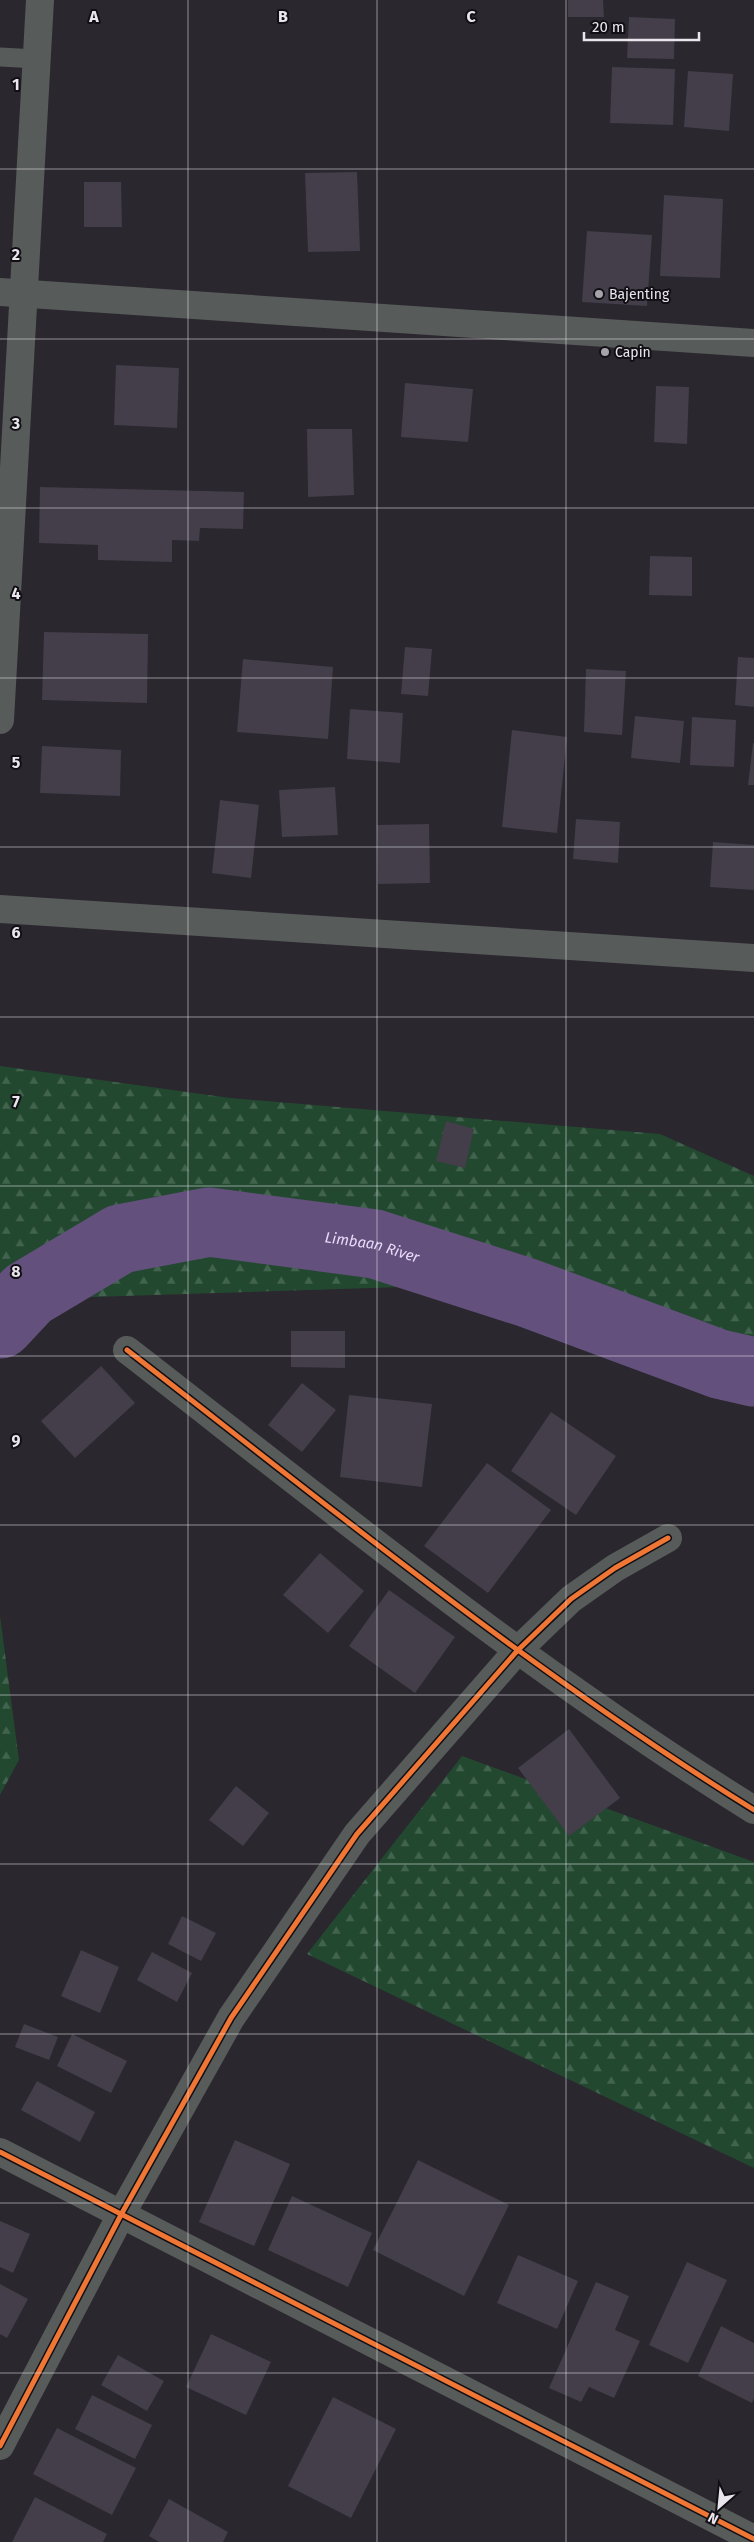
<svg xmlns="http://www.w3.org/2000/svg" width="754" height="2542" viewBox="0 0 754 2542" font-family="'Fira Sans',sans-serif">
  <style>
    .forest { fill: url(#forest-firs) }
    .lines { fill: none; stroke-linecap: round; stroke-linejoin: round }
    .river { stroke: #64507c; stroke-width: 69 }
    .building { fill: #433e49 }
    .lane { stroke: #575b59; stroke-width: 19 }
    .street { stroke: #575b59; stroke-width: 28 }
    .cycleway-casing { stroke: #110f14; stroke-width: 8 }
    .cycleway { stroke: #f07635; stroke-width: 5 }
    .grid { fill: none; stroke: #e9e6ee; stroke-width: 1; stroke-opacity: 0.55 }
    .poi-dot { fill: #a6a3ab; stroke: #110f14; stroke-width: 2 }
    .labels { text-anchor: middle; stroke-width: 4; stroke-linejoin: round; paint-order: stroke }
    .poi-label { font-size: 14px; fill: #e9e6ee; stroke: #110f14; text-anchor: start }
    .water-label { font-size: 15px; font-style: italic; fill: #e8dbfa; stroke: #110f14 }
    .grid-label { font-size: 16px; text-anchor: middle; font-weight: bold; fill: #e9e6ee; stroke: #110f14; stroke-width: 4; stroke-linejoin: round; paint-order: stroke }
  </style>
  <defs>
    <pattern id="forest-firs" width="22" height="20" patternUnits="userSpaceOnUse" patternTransform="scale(1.25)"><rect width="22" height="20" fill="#224930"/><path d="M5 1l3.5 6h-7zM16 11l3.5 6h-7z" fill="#42634e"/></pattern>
  </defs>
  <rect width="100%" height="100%" fill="#2a272e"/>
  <g class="forest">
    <path d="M0,1066L230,1098L660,1134L754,1176V1401L589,1281L0,1300Z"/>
    <path d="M0,1616L19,1760L0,1795Z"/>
    <path d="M462,1756L754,1862V2168L307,1954Z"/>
  </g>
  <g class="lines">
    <path class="river" id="s1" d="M0,1324L28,1294L120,1239L209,1222L375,1244L528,1293L719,1364L754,1372"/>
  </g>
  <g class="building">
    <path d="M568,0H603L604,17H568Z"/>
    <path d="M629,17L675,19L674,59L627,58Z"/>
    <path d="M612,67L675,69L673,125L610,123Z"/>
    <path d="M688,71L733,74L729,131L684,127Z"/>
    <path d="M357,172L360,251L308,252L305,173Z"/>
    <path d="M84,182H121L122,227H84Z"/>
    <path d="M664,195L723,199L720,278L660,276Z"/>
    <path d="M587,231L652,235L647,306L582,302Z"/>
    <path d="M116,365L179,368L177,428L114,425Z"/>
    <path d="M405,383L473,389L468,442L401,437Z"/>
    <path d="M656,386L689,387L687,444L654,442Z"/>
    <path d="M307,429H352L354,495L308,497Z"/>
    <path d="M40,487L244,492L243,529L200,528L199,541L172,540V562L98,560V545L39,543Z"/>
    <path d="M650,556L692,557V596L649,595Z"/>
    <path d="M44,632L148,634L147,703L42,700Z"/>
    <path d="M405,647L432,649L428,696L401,694Z"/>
    <path d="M738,657L754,658V707L735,705Z"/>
    <path d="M243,659L333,667L328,739L237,732Z"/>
    <path d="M586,669L626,671L622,735L584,732Z"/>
    <path d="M350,709L403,713L400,763L347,759Z"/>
    <path d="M635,716L684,721L680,763L631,758Z"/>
    <path d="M692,717L736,720L734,767L690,765Z"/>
    <path d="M512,730L567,737L557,833L502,827Z"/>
    <path d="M753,743H754V785H748Z"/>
    <path d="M42,746L121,750L120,796L40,793Z"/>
    <path d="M335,787L338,835L282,837L279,790Z"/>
    <path d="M220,800L259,805L251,878L212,873Z"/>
    <path d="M576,819L620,822L618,863L573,859Z"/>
    <path d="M429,824L430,883L378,884L377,825Z"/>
    <path d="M713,842L754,845V890L710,887Z"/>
    <path d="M446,1121L474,1129L465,1168L436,1161Z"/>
    <path d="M291,1331H345V1368L291,1367Z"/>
    <path d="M101,1366L135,1403L75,1458L41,1421Z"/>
    <path d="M302,1383L336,1410L302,1452L268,1425Z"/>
    <path d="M349,1395L432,1404L422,1487L340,1477Z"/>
    <path d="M551,1412L616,1456L576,1515L511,1471Z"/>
    <path d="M487,1463L551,1510L488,1593L424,1546Z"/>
    <path d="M320,1553L364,1591L328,1633L283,1595Z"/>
    <path d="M389,1590L455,1637L415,1693L349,1646Z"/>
    <path d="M569,1729L620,1798L569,1836L518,1768Z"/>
    <path d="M236,1786L269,1813L243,1846L209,1820Z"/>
    <path d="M182,1916L216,1933L201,1961L168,1944Z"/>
    <path d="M81,1950L119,1967L100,2013L61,1996Z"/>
    <path d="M152,1952L192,1973L177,2002L137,1980Z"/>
    <path d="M24,2024L58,2037L49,2060L15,2047Z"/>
    <path d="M72,2034L127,2061L111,2093L57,2066Z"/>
    <path d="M37,2081L95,2112L80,2142L21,2110Z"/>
    <path d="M235,2140L290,2164L254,2246L199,2222Z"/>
    <path d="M418,2160L509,2205L464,2296L373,2250Z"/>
    <path d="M292,2196L372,2233L348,2287L268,2250Z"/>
    <path d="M0,2221L30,2234L13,2273L0,2267Z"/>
    <path d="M518,2255L578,2281L557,2329L497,2303Z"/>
    <path d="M687,2262L727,2280L688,2363L649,2345Z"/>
    <path d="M596,2282L629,2296L615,2330L640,2341L614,2398L589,2387L581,2402L549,2388Z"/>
    <path d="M0,2284L28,2299L7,2338L0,2334Z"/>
    <path d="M721,2326L754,2343V2398L752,2403L698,2376Z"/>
    <path d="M211,2334L271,2362L246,2415L186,2387Z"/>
    <path d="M118,2355L164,2381L147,2411L101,2385Z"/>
    <path d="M92,2395L152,2425L135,2459L75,2429Z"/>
    <path d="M333,2397L396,2429L351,2518L288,2486Z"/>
    <path d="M57,2428L136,2468L112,2515L33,2474Z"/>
    <path d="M35,2497L107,2534L103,2542H12Z"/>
    <path d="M169,2499L228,2532L223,2542H159L149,2536Z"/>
  </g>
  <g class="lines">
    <path class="lane" d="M0,57L37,59"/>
    <g class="street">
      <path d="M0,292L754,343"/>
      <path d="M0,720L40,0"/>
      <path d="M0,909L754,958"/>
      <path d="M127,1350C332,1509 533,1673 754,1810"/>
      <path d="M0,2152L754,2539"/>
      <path d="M0,2446L122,2213L231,2018L357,1834L517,1651L571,1599L615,1568L668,1538"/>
    </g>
    <defs>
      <g id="cycleway">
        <path d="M127,1350C332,1509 533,1673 754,1810"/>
        <path d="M0,2152L754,2539"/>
        <path d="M0,2446L122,2213L231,2018L357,1834L517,1651L571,1599L615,1568L668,1538"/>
      </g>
    </defs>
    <use href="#cycleway" class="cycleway-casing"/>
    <use href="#cycleway" class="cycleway"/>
  </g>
  <path class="grid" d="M188,0V2542M377,0V2542M566,0V2542M0,169H754M0,339H754M0,508H754M0,678H754M0,847H754M0,1017H754M0,1186H754M0,1356H754M0,1525H754M0,1695H754M0,1864H754M0,2034H754M0,2203H754M0,2373H754"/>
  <g class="poi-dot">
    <circle cx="599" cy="294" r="5"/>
    <circle cx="605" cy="352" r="5"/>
  </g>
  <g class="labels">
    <g class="poi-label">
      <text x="609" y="299">Bajenting</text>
      <text x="615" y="357">Capin</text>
    </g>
    <g class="water-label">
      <text dy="5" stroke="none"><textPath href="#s1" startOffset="404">Limbaan River</textPath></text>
    </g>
  </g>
  <g class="grid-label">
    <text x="94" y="22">A</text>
    <text x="283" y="22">B</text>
    <text x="471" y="22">C</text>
    <text x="16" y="90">1</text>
    <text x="16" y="260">2</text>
    <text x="16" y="429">3</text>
    <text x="16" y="599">4</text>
    <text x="16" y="768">5</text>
    <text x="16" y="938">6</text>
    <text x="16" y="1107">7</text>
    <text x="16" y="1277">8</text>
    <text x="16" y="1446">9</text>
  </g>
  <g transform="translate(719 2507) rotate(207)" stroke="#110f14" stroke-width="4" paint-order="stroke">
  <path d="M0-4L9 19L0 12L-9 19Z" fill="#e9e6ee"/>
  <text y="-8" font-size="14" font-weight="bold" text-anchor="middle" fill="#e9e6ee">N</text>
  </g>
  <path d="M584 32v8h115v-8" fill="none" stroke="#e9e6ee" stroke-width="2.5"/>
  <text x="592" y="32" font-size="15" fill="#e9e6ee" stroke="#110f14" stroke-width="4" paint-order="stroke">20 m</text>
</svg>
